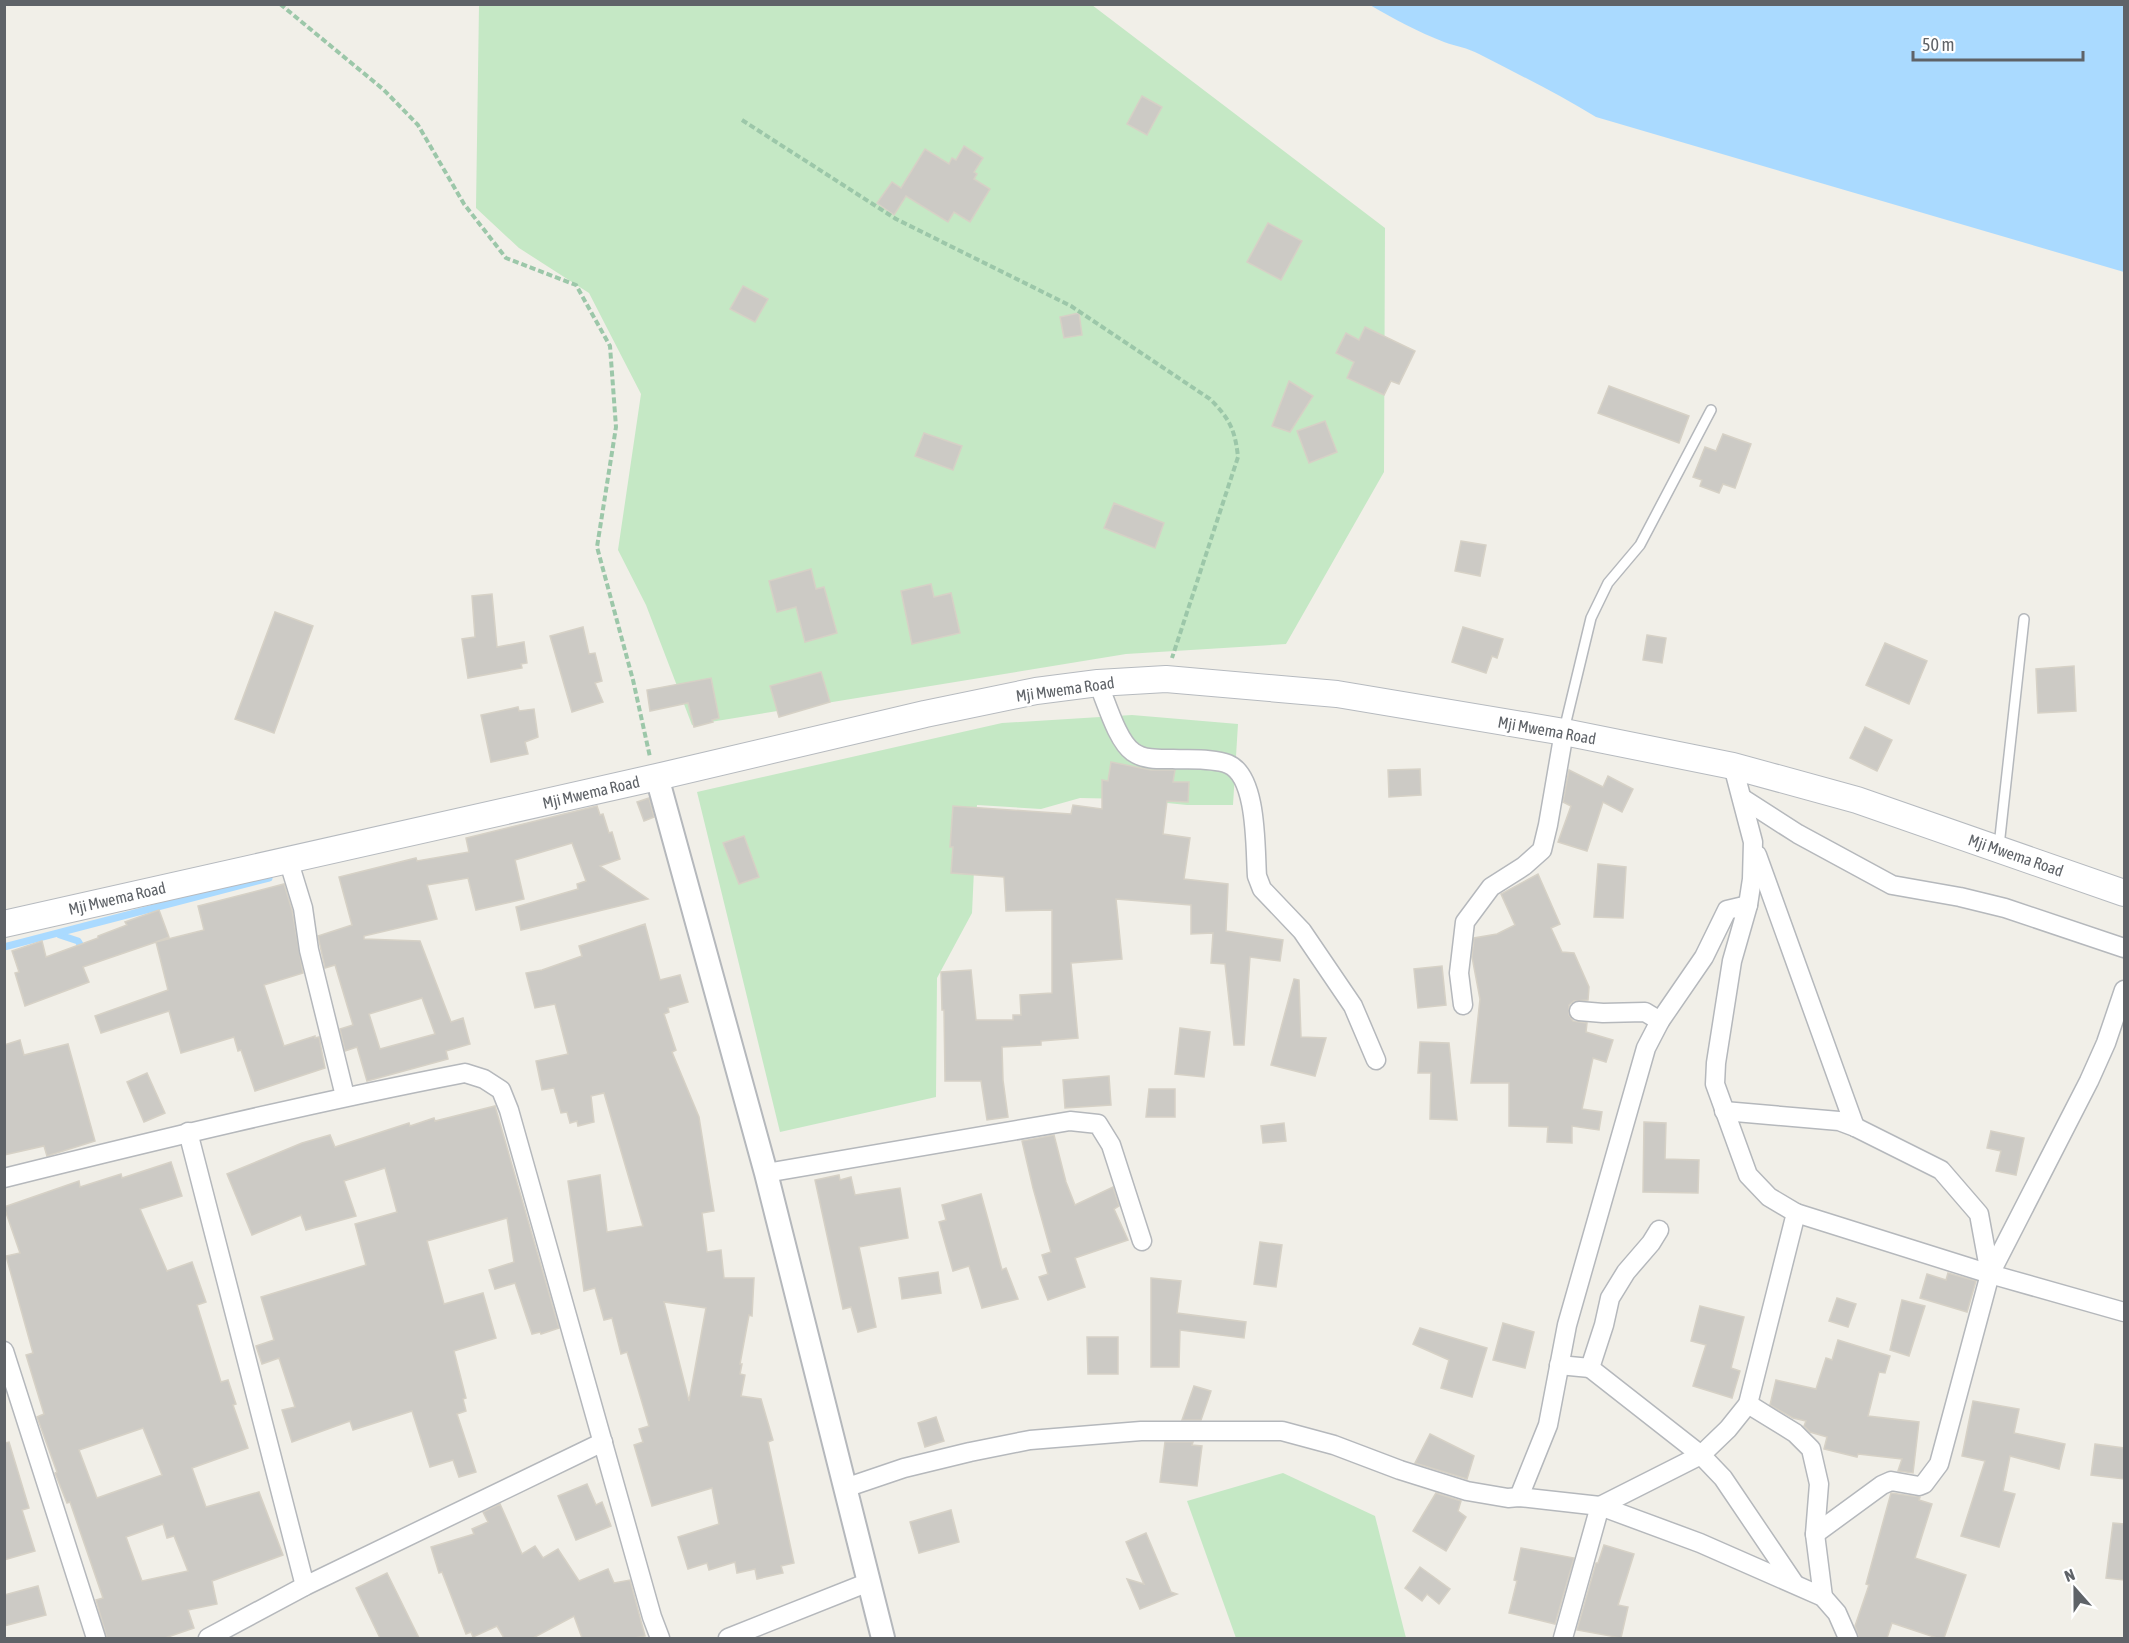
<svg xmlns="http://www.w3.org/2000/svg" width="2129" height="1643" viewBox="0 0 2129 1643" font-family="'Asap Condensed',sans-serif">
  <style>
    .green { fill: #c5e8c5 }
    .water { fill: #aadaff }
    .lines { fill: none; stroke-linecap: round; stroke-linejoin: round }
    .stream { stroke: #aadaff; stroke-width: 7 }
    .building { fill: #cccac5; stroke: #d6d1c6; stroke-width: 1.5; fill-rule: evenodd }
    .service-casing { stroke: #b5b8bc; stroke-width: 12 }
    .minor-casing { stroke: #b5b8bc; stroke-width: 21 }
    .tertiary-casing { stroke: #b5b8bc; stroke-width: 26 }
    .secondary-casing { stroke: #b6babf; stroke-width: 28 }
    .path { stroke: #9cc7a9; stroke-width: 4; stroke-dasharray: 6 3; stroke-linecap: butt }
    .service { stroke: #fff; stroke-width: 9 }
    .minor { stroke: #fff; stroke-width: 18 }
    .tertiary { stroke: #fff; stroke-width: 22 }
    .secondary { stroke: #fff; stroke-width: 26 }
    .labels { text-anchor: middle; stroke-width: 6; stroke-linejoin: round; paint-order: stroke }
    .street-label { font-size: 16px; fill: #5f6368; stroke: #fff }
  </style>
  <rect width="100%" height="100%" fill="#f1efe8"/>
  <g class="green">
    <path d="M479,5H1092L1385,228L1384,472L1286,644L1126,654L692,725L646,605L618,550L641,394L589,293L519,248L476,208Z"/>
    <path d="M1132,715L1238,724L1233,805H1187L1128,799L1080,798L1041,809L977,805L972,913L937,978L936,1097L780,1132L697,792L1002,723Z"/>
    <path d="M1283,1473L1375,1516L1406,1638H1236L1187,1501Z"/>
  </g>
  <path class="water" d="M1370,5H2124V272L1596,117C1558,94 1518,74 1479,54C1468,48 1455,46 1444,42C1418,32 1394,19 1370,5Z"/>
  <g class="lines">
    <g class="stream">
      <path d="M60,935L78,941L84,951"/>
      <path d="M4,947L269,878"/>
    </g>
  </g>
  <g class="building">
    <path d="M1142,96L1162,107L1147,135L1127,124Z"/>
    <path d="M964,146L983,158L974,172L977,174L974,179L990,189L970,222L954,212L948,222L906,196L894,215L877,203L892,182L901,188L925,149L949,164L952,158L956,160Z"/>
    <path d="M1268,223L1302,241L1281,280L1247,262Z"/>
    <path d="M743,286L768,299L755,322L730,309Z"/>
    <path d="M1079,313L1082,335L1064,338L1060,317Z"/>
    <path d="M1365,327L1415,351L1399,384L1391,381L1384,395L1347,378L1354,362L1336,353L1346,333L1359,340Z"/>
    <path d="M1289,381L1313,396L1290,432L1272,426Z"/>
    <path d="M1609,386L1689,416L1679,443L1598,413Z"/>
    <path d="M1325,421L1337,452L1309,463L1297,431Z"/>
    <path d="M924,433L962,446L953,470L915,456Z"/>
    <path d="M1723,434L1751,444L1735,488L1723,484L1719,493L1700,486L1702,480L1693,477L1705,447L1716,451Z"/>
    <path d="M1114,503L1164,523L1155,548L1104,528Z"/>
    <path d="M1461,541L1486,545L1480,576L1455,571Z"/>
    <path d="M811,569L816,589L824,587L837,633L805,642L796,607L777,612L769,581Z"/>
    <path d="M931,584L934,597L951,593L960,633L912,644L901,591Z"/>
    <path d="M492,594L497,647L524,642L527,663L521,664L522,668L468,678L462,639L475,637L472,596Z"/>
    <path d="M275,612L313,626L274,733L235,719Z"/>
    <path d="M583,627L589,654L595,653L602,681L595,683L603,702L572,712L550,636Z"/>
    <path d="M1463,627L1503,639L1497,658L1492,656L1486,673L1452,662Z"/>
    <path d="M1647,635L1666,638L1662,663L1643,660Z"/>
    <path d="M1885,643L1927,661L1909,704L1866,685Z"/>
    <path d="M2074,666L2076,711L2038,713L2036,669Z"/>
    <path d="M821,672L830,702L779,717L770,686Z"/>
    <path d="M711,678L719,718L712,720L713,722L694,727L688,703L650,711L647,690Z"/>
    <path d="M518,707L519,711L534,709L538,737L525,742L528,754L491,762L481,715Z"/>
    <path d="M1865,727L1892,740L1877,771L1850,758Z"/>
    <path d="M1111,762L1151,770H1175L1173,782H1189L1188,802L1167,801L1163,834L1190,838L1184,879L1228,884L1226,931L1283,940L1280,961L1250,957L1244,1045H1234L1225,964L1211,963L1213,933L1191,934V905L1116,899L1122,959L1071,963L1078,1038L1041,1041V1045L1002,1047L1003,1080L1008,1117L987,1120L981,1081H945L944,1010H942L941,972L971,970L976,1020H1013V1015H1021L1020,995L1052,993V910L1006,911L1004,877L951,873L953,847H950L953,806L1071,814L1073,805L1102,809V780L1108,781Z"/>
    <path d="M1420,769L1421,795L1389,797L1388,770Z"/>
    <path d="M1569,770L1603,787L1608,776L1633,789L1622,812L1603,802L1587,851L1558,842L1571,806L1563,802Z"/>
    <path d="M649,798L654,817L644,821L637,802Z"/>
    <path d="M597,806L600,815L603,814L609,833L612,832L620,859L600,866L648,899L521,930L516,907L578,889L577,884L586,881L572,843L515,860L524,899L476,910L468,878L427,885L437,919L364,936V939L420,941L451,1022L463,1018L470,1044L446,1051L448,1059L367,1081L357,1047L345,1051L340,1029L353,1025L335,965L325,968L318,936L352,925L339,877L416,858L417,861L469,852L466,838ZM422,998L435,1034L380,1049L369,1014Z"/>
    <path d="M744,836L759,877L739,884L723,843Z"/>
    <path d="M1598,864L1626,867L1623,918L1594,917Z"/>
    <path d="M1538,874L1560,924L1551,928L1562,952L1574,953L1589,987L1588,1000L1574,1001L1569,1005V1015L1573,1021L1587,1023L1586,1032L1613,1040L1606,1062L1593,1058L1582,1109L1602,1112L1599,1130L1572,1126V1143L1547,1142L1548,1127L1509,1126V1083H1471L1480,999L1472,957L1474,938L1497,934L1515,925L1501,894Z"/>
    <path d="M284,884L292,910L303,973L264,985L284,1046L315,1036V1038L319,1037L325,1068L255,1091L241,1050L238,1051L234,1037L181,1053L169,1011L101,1033L95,1016L168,990L156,942L83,967L89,982L25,1006L15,973L19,972L12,951L42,941L46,957L98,938V936L127,925L125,922L159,910L169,937L156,942L204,930L198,906Z"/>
    <path d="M645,924L660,980L680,975L688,1002L668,1008L669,1012L664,1014L676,1050L672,1052L699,1117L714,1211L702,1213L707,1252L721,1250L724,1278H754L752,1316L749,1315L740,1364H742L740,1374L745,1375L741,1396L761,1399L773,1440L768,1442L794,1563L781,1566L783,1573L757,1579L755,1569L737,1573L735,1562L709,1570L707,1563L688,1569L678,1537L719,1524L712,1488L652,1506L634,1445L643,1442L639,1429L649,1426L627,1352L621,1354L612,1318L604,1320L595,1288L584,1291L568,1181L600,1175L607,1232L643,1226L604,1093L591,1096L594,1122L578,1126L577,1121L570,1123L567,1112L561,1113L554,1088L542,1090L536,1061L568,1054L555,1004L535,1008L526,973L542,970L582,956L579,946ZM664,1302L706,1308L689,1401Z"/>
    <path d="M1442,966L1446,1005L1418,1008L1414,969Z"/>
    <path d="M1294,979L1299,980L1301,1037L1326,1038L1315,1076L1271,1065Z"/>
    <path d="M1180,1028L1210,1032L1204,1077L1175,1074Z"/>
    <path d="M20,1040L24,1055L68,1044L95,1141L47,1156L44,1146L4,1155V1045Z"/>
    <path d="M1420,1042L1449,1043L1457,1120L1430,1119L1431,1073H1418Z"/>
    <path d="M147,1073L165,1113L144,1122L127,1082Z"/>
    <path d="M1109,1076L1111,1105L1065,1108L1063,1080Z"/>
    <path d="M1149,1089H1175V1117H1146Z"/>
    <path d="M495,1106L559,1328L541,1334L540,1332L532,1334L515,1283L495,1289L489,1270L514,1262L507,1218L427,1241L444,1304L483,1293L496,1338L454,1351L466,1398L463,1399L466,1411L457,1414L476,1472L459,1477L453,1460L430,1467L412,1411L353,1430L350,1421L292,1442L282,1410L295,1407L279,1358L262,1364L256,1346L274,1340L261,1297L366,1265L355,1224L397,1212L385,1168L344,1181L356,1216L306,1230L301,1215L252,1235L227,1174L302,1143L330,1135L335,1147L409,1123L410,1126L434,1118L435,1121Z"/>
    <path d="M1644,1122L1666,1123L1665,1159L1699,1160L1698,1193L1643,1192Z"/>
    <path d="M1284,1123L1286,1141L1263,1143L1261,1126Z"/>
    <path d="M1991,1131L2024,1138L2016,1175L1996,1171L2001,1151L1987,1148Z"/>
    <path d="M1054,1135L1066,1182L1075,1205L1113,1187L1119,1206L1114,1209L1128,1240L1075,1258L1085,1287L1048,1300L1039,1277L1048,1274L1042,1255L1051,1252L1033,1188L1022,1141Z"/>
    <path d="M171,1162L182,1196L140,1209L167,1271L192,1262L206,1302L197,1305L221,1382L228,1380L236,1404L233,1405L248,1448L192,1468L206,1507L259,1492L283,1555L212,1581L217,1604L188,1610L194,1628L165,1638H107L96,1600L103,1598L70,1502L67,1503L55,1473L57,1472L37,1417L44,1414L26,1355L33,1353L6,1256L20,1253L4,1207L79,1181L80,1187L121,1174L122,1178ZM143,1428L162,1475L97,1498L79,1450ZM163,1524L167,1538L174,1536L188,1571L142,1581L126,1537Z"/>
    <path d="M839,1175L840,1180L851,1177L855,1195L900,1188L908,1238L859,1247L876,1327L858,1332L851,1307L843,1309L815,1180Z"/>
    <path d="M981,1194L1002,1270L1006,1268L1018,1299L982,1308L969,1266L953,1271L939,1222L946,1220L942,1205Z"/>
    <path d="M1260,1242L1282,1245L1276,1287L1254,1284Z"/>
    <path d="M938,1272L941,1293L902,1299L899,1278Z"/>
    <path d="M1948,1273L1976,1281L1967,1312L1920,1298L1927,1274L1946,1280Z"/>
    <path d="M1151,1278L1181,1281L1177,1313L1246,1322L1244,1338L1180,1330L1179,1367H1151Z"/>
    <path d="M1837,1298L1856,1304L1848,1327L1829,1321Z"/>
    <path d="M1902,1300L1925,1306L1909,1356L1890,1350Z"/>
    <path d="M1700,1306L1744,1317L1731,1368L1740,1371L1732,1398L1693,1386L1706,1345L1691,1341Z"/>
    <path d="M1503,1323L1534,1332L1525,1368L1493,1360Z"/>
    <path d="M1420,1328L1487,1348L1472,1397L1441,1388L1449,1360L1413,1344Z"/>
    <path d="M1087,1337H1118V1374H1088Z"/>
    <path d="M1838,1340L1890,1356L1885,1373L1879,1372L1868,1416L1919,1422L1913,1473L1898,1471L1902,1459L1858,1454L1857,1457L1824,1449L1827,1437L1810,1432L1804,1426L1806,1421L1793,1418L1770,1405L1776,1380L1816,1389L1826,1358L1832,1360Z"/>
    <path d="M1194,1386L1211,1391L1201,1420H1182Z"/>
    <path d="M1973,1401L2019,1409L2014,1433L2065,1444L2059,1469L2010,1456L2003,1491L2015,1494L1999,1547L1961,1536L1985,1461L1962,1456Z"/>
    <path d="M936,1417L944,1441L925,1447L918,1423Z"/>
    <path d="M1430,1434L1474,1456L1467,1479L1415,1463Z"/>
    <path d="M9,1442L29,1508L22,1510L35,1551L4,1560V1443Z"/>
    <path d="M1165,1442H1193L1192,1445L1202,1446L1197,1486L1160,1482Z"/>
    <path d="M2095,1444L2124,1448V1479L2091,1475Z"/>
    <path d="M587,1484L596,1505L602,1502L611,1526L576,1540L558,1496Z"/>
    <path d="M1436,1493L1461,1501L1458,1511L1466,1517L1446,1551L1413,1531Z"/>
    <path d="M1891,1493L1920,1497L1919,1500L1932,1504L1915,1558L1966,1575L1944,1638H1937L1892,1623L1887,1638H1859L1855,1626L1869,1585L1866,1584Z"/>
    <path d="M500,1504L522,1554L535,1546L543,1558L558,1549L579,1581L608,1569L614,1583L630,1580L645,1636L634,1638H582L574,1616L533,1638H504L497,1626L473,1637L471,1632L466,1634L442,1572L439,1573L431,1547L474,1534L472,1529L488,1522L483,1512Z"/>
    <path d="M951,1510L959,1542L919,1553L910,1522Z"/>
    <path d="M2113,1523L2124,1524V1580L2106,1578Z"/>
    <path d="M1146,1533L1171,1592L1177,1594L1140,1609L1127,1579L1144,1584L1126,1542Z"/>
    <path d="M1604,1545L1634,1554L1618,1605L1628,1607L1621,1638L1577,1630L1596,1563H1598Z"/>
    <path d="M1521,1548L1574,1558L1555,1624L1509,1613L1517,1581L1514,1580Z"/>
    <path d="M1420,1567L1450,1589L1439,1604L1427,1594L1422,1601L1405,1588Z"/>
    <path d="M387,1573L419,1638H380L356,1588Z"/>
    <path d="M38,1586L46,1615L4,1626V1595Z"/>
  </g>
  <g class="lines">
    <defs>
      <g id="service">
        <path d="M1564,730L1591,618L1608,583L1640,545L1711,410"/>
        <path d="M1999,846L2024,619"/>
      </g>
      <g id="minor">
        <path d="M1098,683C1106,701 1117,741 1133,752C1144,760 1160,759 1173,759C1190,760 1213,758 1228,764C1258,776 1255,850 1257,876L1262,889L1302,931L1353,1006L1376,1060"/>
        <path d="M1742,798L1798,834L1892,885L1960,897L2005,908L2124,948"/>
        <path d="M1757,855L1855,1127"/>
        <path d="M288,859L303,908L309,950L345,1096"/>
        <path d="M1463,1005L1459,973L1465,922L1491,887L1524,866L1542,850L1548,825L1564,732"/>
        <path d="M1579,1011L1603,1013L1645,1012L1660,1021"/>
        <path d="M1724,1111L1839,1121L1855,1127L1941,1170L1979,1214L1990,1274L2124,1312"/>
        <path d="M188,1132L305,1586"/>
        <path d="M766,1173L1070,1121L1098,1124L1111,1145L1142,1241"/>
        <path d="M4,1178C157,1140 310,1103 465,1073L484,1079L501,1090L509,1110L652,1617L660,1638"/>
        <path d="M1796,1213L1990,1274"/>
        <path d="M4,1351L96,1638"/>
        <path d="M1559,1365L1590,1368L1604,1325L1610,1298L1626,1272L1651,1243L1659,1230"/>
        <path d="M1590,1368L1701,1455L1723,1478L1794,1583"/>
        <path d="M1748,1404L1795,1433L1811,1449L1819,1484L1815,1534L1823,1597"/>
        <path d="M845,1488L904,1468L970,1452L1030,1440L1141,1431H1282L1334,1445L1400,1470L1467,1491L1508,1498L1519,1497L1600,1506L1700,1543L1823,1597L1837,1613L1848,1638"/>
        <path d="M1519,1497L1548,1425L1567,1325L1646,1048L1660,1021L1704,957L1727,910L1748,905"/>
        <path d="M1815,1534L1882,1485L1891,1481L1919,1486L1924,1484L1939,1464L1990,1274L2089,1081L2106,1043L2124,990"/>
        <path d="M208,1638L305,1586L603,1442"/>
        <path d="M728,1638L869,1582"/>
        <path d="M1563,1638L1600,1506L1701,1455L1728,1429L1748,1404L1796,1213L1769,1197L1748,1175L1715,1084L1716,1063L1732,961L1748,905L1752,879L1753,842L1733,766"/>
      </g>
      <path id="tertiary" d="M657,777L766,1173L883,1638"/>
      <path id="secondary" d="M4,924L657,777L925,714L1036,691L1098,683L1166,679L1337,694L1564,732L1733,766L1857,800L2124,893"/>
    </defs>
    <use href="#service" class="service-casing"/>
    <use href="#minor" class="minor-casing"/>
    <use href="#tertiary" class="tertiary-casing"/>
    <use href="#secondary" class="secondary-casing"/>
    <g class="path">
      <path d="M280,4L384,90L418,125L464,204L506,258L576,285L610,346L616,427L597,547L633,680L650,757"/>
      <path d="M742,120L896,219L1071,306L1210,399C1229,418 1235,429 1238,457L1172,658"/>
    </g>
    <use href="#service" class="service"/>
    <use href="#minor" class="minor"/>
    <use href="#tertiary" class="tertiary"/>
    <use href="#secondary" class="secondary"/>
  </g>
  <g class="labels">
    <g class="street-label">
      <text transform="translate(1065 689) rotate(-8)" y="6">Mji Mwema Road</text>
      <text transform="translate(1547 730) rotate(10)" y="6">Mji Mwema Road</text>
      <text transform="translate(591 792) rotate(-13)" y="6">Mji Mwema Road</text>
      <text transform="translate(2016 855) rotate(19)" y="6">Mji Mwema Road</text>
      <text transform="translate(117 898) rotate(-13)" y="6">Mji Mwema Road</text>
    </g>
  </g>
  <rect width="2129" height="1643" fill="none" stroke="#5f6368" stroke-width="12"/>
  <g transform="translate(2075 1589) rotate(339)" stroke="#ffffff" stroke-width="4.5" paint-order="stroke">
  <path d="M0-4.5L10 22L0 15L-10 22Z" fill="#5f6368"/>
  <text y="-9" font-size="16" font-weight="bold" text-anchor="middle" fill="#5f6368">N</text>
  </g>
  <path d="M1913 51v9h170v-9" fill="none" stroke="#5f6368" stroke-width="3"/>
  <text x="1922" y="51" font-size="18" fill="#5f6368" stroke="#ffffff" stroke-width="4.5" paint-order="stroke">50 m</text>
</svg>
